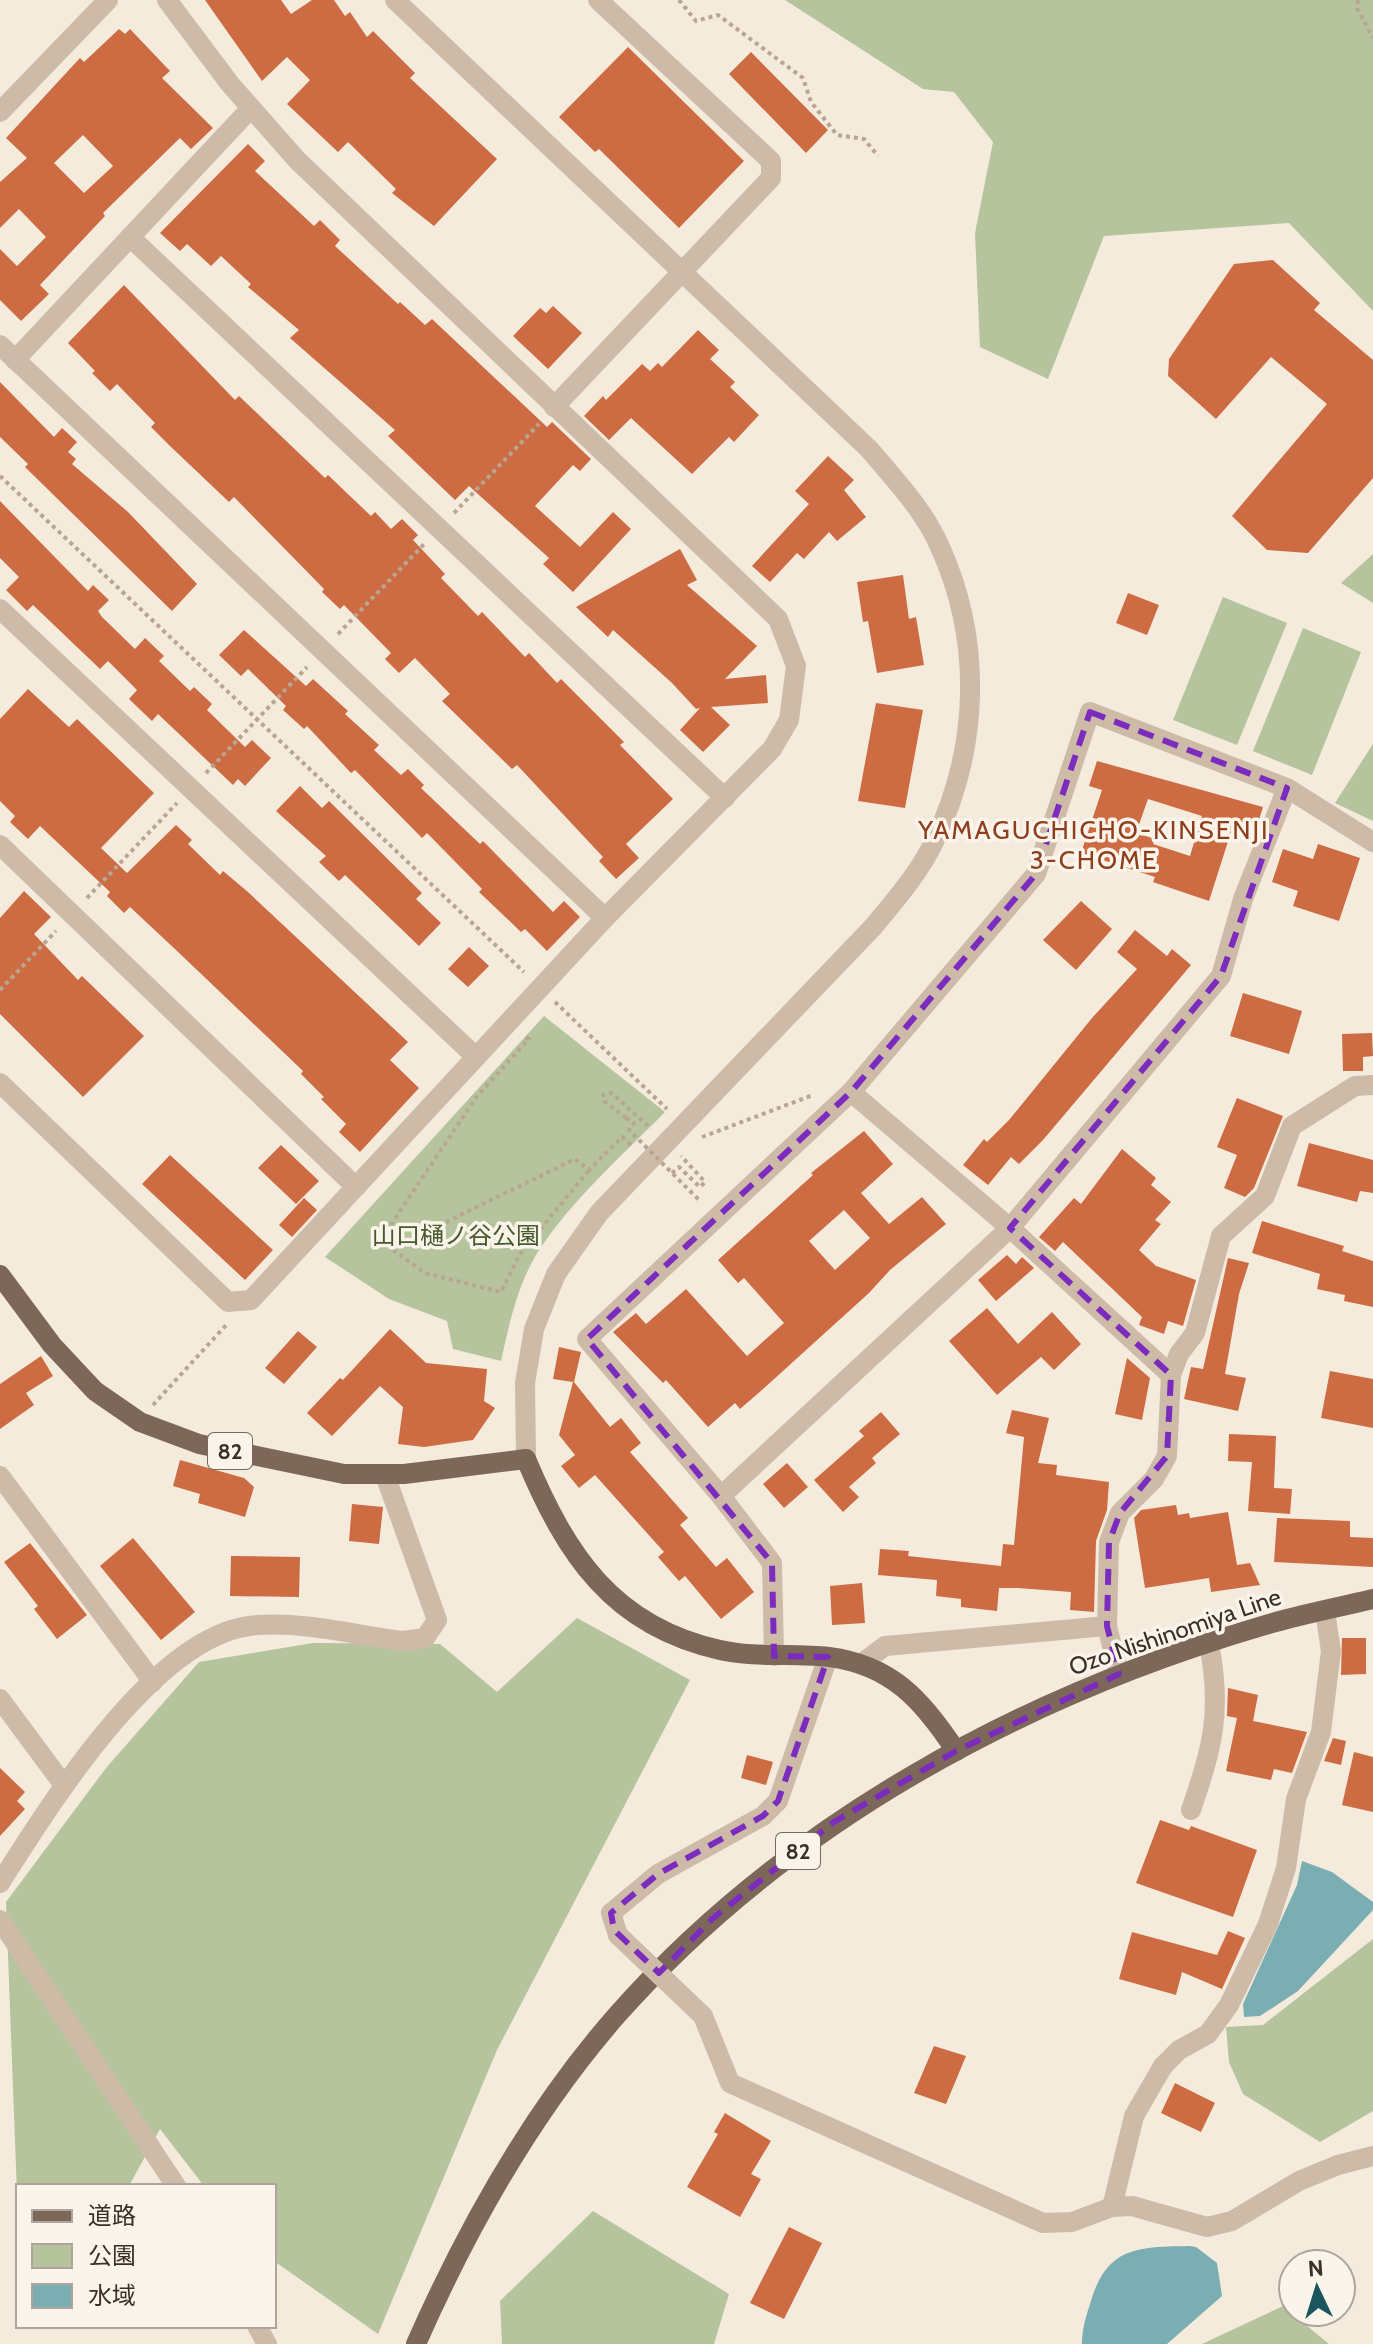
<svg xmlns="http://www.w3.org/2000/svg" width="1373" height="2344" viewBox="0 0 1373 2344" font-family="Cabin,'Noto Sans JP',sans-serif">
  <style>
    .green { fill: #b5c49c }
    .water { fill: #7aaeb3 }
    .building { fill: #cd6c42; fill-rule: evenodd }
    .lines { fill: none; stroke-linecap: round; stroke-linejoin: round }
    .path { stroke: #b9a592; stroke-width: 4; stroke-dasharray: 4 4; stroke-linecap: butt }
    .minor { stroke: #cdbba8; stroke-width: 20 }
    .tertiary { stroke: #cdbba8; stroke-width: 20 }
    .primary { stroke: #7d6759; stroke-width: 20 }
    .path-bridge { stroke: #b9a592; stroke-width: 4; stroke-dasharray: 4 4; stroke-linecap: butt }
    .minor-bridge { stroke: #cdbba8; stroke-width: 20 }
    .marked { fill: none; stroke: #7b2cbf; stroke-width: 6; stroke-dasharray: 16 10; stroke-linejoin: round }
    .labels { text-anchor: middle; stroke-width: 7; stroke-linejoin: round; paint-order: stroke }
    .shield { fill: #fbf4ea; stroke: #746a63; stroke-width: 2 }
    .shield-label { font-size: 22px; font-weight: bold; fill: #3a2f29 }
    .park-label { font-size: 24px; fill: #465a2b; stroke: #fbf4ea }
    .street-label { font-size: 24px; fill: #3a2f29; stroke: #fbf4ea }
    .neighbourhood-label { font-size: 26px; letter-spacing: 2px; fill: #8e3e1c; stroke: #fbf4ea }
  </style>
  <rect width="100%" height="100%" fill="#f4ebdd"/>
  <g class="green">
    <path d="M785,0H1373V311L1289,223L1104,236L1048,379L980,347L975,233L993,142L954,92L923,89Z"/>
    <path d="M1373,554V603L1341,583Z"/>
    <path d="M1223,597L1287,623L1237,745L1173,720Z"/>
    <path d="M1303,628L1361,652L1312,775L1253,751Z"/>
    <path d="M1373,744V821L1335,803Z"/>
    <path d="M544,1016L665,1112C621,1157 570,1201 536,1255C517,1287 509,1325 501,1361L453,1349L447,1321L389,1299L325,1257Z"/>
    <path d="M577,1618L690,1680L497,2050L378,2334L274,2261V2186H204L160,2129L129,2186H18V2220L6,1902L106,1768L199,1662L313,1643L440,1644L497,1692Z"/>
    <path d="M1373,1939V2111L1320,2142L1243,2094L1229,2062L1226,2027L1263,2025Z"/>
    <path d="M593,2211L729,2294L714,2344H502L500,2301Z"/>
    <path d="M1283,2306L1329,2344H1202Z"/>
  </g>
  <g class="water">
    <path d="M1302,1861L1332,1872L1373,1902V1910L1298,1991L1260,2016L1244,2017L1243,2004L1297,1885Z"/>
    <path d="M1189,2246L1196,2247L1217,2263L1222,2296L1167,2344H1082C1082,2329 1086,2316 1091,2301C1107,2246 1139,2247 1189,2246Z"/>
  </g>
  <g class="building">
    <path d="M205,0H281L291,14L312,0H334L345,16L350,12L367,37L373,31L415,73L410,78L497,159L434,226L392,193L396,189L348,142L338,152L287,104L310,80L287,57L262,81Z"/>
    <path d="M119,29L125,34L130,29L170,71L162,78L213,128L191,149L180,138L103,213L105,216L40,285L49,294L21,321L0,300V249L17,266L46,237L19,209L0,228V182L27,158L6,138L80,58L84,62ZM83,135L113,166L84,193L54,163Z"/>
    <path d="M628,47L744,161L679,228L599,149L595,152L559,117Z"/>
    <path d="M751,52L828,130L806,153L729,74Z"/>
    <path d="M248,144L265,161L255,171L314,226L320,220L340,240L335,246L398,304L400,302L425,325L432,319L547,427L552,422L591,459L580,471L573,465L535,506L580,547L613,512L631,529L573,592L543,564L549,558L469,486L455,500L388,436L395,430L290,338L299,330L248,287L251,284L221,256L211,266L187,244L180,251L160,233Z"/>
    <path d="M1273,260L1320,303L1314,310L1373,360V478L1308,553L1267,550L1232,516L1327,404L1271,357L1216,419L1168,376L1169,359L1234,264Z"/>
    <path d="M124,285L235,400L239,396L325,478L328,475L371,516L375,512L391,529L402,519L418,535L413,540L445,574L441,578L478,616L482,612L525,657L529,653L557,683L561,679L624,742L620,745L673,799L626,844L639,858L616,879L599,861L603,857L517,765L512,769L442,701L450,694L415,658L399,673L385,659L391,653L344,605L340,609L322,592L324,589L234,497L229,502L170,446L151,427L155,423L117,384L110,391L92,373L95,371L68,343Z"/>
    <path d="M553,306L582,333L548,369L513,336L540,308L546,313Z"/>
    <path d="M698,330L719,350L710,359L735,382L730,387L759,415L734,442L729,437L692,474L631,418L609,440L584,416L603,396L606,400L642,364L650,371L658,363L662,367Z"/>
    <path d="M0,382L54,437L62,428L77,442L68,452L76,459L72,464L128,512L197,584L172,611L25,467L28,464L0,437Z"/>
    <path d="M828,456L854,480L844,490L866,517L837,541L829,532L804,559L797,553L770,582L752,566L809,504L795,491Z"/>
    <path d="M0,501L88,591L93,585L109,600L98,611L102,617L135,649L145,638L164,656L159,661L190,691L194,687L212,704L207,710L245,747L252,740L271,758L245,786L238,779L233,785L158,714L152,721L129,699L137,690L108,661L100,669L33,605L27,611L6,590L19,577L0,558Z"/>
    <path d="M680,549L697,580L687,585L757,646L725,679L766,675L768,703L711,707L730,725L703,752L680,730L700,708L696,709L672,683L613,630L608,637L576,607Z"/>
    <path d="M903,575L909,619L916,617L924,665L877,673L868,621L863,622L857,582Z"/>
    <path d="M1128,593L1159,605L1147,635L1116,623Z"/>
    <path d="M244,630L306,686L313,679L348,711L345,714L379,745L374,750L401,775L408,769L424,785L421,788L480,844L483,841L553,912L564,901L580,917L547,951L525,929L521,932L479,892L482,889L427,833L422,838L355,770L351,773L307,726L304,729L283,710L286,706L248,669L241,676L219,655Z"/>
    <path d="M28,689L69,727L77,719L154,793L101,848L127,873L176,825L192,840L188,844L220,875L223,871L248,892L408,1042L390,1060L419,1088L360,1152L339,1132L346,1124L321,1099L324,1097L301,1074L303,1071L176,950L130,907L124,913L107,896L110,892L40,826L28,839L10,822L15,816L0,801V719Z"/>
    <path d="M876,703L923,710L905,808L858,801Z"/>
    <path d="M1097,761L1263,807L1253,839L1231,832L1209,901L1153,882L1155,877L1081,853L1102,790L1089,786ZM1148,799L1202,816L1190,856L1153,844L1155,839L1136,833Z"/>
    <path d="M300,786L322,808L329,801L422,893L416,899L441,923L419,946L345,875L339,881L319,862L326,856L276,811Z"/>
    <path d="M1318,844L1360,858L1339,921L1293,906L1298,891L1272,882L1283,849L1313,859Z"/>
    <path d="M24,891L51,917L34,934L78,980L82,976L144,1036L83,1097L0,1014V918Z"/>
    <path d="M1081,901L1112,929L1076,970L1043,940Z"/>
    <path d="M1135,930L1167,956L1172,949L1191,965L1043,1140L1019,1164L1011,1157L988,1185L963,1165L984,1139L987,1142L1009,1120L1092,1018L1137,969L1117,952Z"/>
    <path d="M469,947L489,966L468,987L448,969Z"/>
    <path d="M1243,993L1302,1011L1289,1054L1230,1036Z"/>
    <path d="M1372,1033L1373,1056L1363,1057V1071H1343L1342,1034Z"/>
    <path d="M1237,1098L1283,1116L1254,1188L1245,1197L1224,1188L1237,1155L1217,1147Z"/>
    <path d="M864,1131L893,1164L861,1193L889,1224L922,1197L946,1224L890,1270L869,1293L762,1390L740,1409L735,1403L708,1427L666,1380L663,1383L613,1332L636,1313L646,1324L686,1289L747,1356L784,1323L744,1278L738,1283L718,1260L813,1175L811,1173ZM844,1210L870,1238L835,1270L809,1241Z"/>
    <path d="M1309,1143L1373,1160V1193L1360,1191L1357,1202L1297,1186Z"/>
    <path d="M281,1145L319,1181L296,1204L258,1168Z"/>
    <path d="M1122,1149L1156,1178L1151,1185L1171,1202L1155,1220L1161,1224L1139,1250L1156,1266L1196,1280L1183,1326L1168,1321L1164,1334L1139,1325L1142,1317L1063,1242L1055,1251L1039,1237L1074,1198L1081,1204Z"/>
    <path d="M170,1155L273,1250L245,1280L142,1184Z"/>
    <path d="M304,1198L317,1210L292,1237L279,1225Z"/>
    <path d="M1262,1221L1344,1246L1342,1251L1373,1261V1307L1344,1301L1345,1295L1317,1289L1320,1274L1252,1253Z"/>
    <path d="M1007,1255L1016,1264L1022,1257L1034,1268L996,1301L978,1280Z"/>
    <path d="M1228,1258L1249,1263L1239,1294L1225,1374L1246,1378L1238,1411L1184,1399L1191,1367L1203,1369Z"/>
    <path d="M987,1308L1018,1344L1052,1312L1081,1344L1054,1370L1041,1357L997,1395L949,1341Z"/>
    <path d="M390,1329L426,1363L487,1369L484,1401L495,1408L473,1440L424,1447L398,1444L403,1407L380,1386L332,1436L307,1413L340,1378L343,1380Z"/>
    <path d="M298,1331L317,1347L284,1384L265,1368Z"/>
    <path d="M559,1347L581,1352L574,1382L610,1427L621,1418L641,1443L630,1452L688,1518L680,1525L716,1567L727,1558L754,1592L721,1619L685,1576L679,1581L658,1557L664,1552L595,1475L579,1488L561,1466L575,1455L559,1435L573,1382L553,1379Z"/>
    <path d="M41,1356L53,1376L26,1393L34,1405L0,1429V1384Z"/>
    <path d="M1127,1358L1150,1378L1142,1420L1115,1414Z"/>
    <path d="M1330,1371L1373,1379V1428L1321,1418Z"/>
    <path d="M1012,1410L1049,1418L1038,1463L1057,1465L1056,1475L1109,1482L1107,1510L1096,1541L1094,1612L1070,1610L1071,1592L1018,1588H999L997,1611L961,1607V1599L936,1596L937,1580L878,1575L880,1549L909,1551L908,1556L1001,1566L1003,1544L1014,1545L1024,1437L1006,1433Z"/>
    <path d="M881,1412L900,1434L872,1458L876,1463L849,1487L859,1497L843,1512L814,1480L864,1436L859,1431Z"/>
    <path d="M1229,1434L1276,1436L1274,1488L1292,1489L1290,1514L1248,1511L1252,1462L1228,1461Z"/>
    <path d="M180,1460L244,1478L254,1487L245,1517L198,1503L200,1494L173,1486Z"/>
    <path d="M787,1463L808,1487L784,1508L763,1484Z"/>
    <path d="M352,1504L383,1507L379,1544L349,1541Z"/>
    <path d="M1176,1505L1178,1515L1189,1513L1190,1518L1228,1512L1237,1565L1250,1563L1260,1585L1211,1592L1209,1578L1145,1588L1134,1518L1141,1510Z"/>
    <path d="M1277,1518L1350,1521V1537L1373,1538V1567L1274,1562Z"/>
    <path d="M133,1538L195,1612L161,1640L100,1566Z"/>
    <path d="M30,1543L87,1615L57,1639L34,1609L38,1606L4,1562Z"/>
    <path d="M231,1556L300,1557L299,1597L230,1596Z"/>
    <path d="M862,1583L865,1623L832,1625L830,1586Z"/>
    <path d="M1342,1638H1366V1674L1341,1675Z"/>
    <path d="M1228,1688L1258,1695L1253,1721L1307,1732L1292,1773L1274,1769L1271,1780L1226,1771L1237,1718L1227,1716Z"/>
    <path d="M1333,1738L1346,1741L1341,1765L1324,1761Z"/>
    <path d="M1354,1752L1373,1757V1812L1342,1805Z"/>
    <path d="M747,1755L773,1762L766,1785L741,1778Z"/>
    <path d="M0,1768L25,1792L17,1801L25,1809L0,1836Z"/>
    <path d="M1160,1820L1189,1830L1191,1826L1257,1850L1233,1917L1136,1883Z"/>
    <path d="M1228,1931L1245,1938L1222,1989L1182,1972L1176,1995L1119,1979L1132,1932L1217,1955Z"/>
    <path d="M934,2046L966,2056L946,2104L914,2093Z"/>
    <path d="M1175,2083L1215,2103L1201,2132L1161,2113Z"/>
    <path d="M725,2113L771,2141L751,2174L761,2179L740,2217L687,2187L718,2134L714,2132Z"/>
    <path d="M789,2227L822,2243L784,2319L750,2303Z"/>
  </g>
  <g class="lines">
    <g class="path">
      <path d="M679,0L696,21L718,15L803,78L811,102L837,135L864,139L878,156"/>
      <path d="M1358,0L1357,8L1373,38"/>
      <path d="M0,476L524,972"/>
      <path d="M454,513L539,424"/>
      <path d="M338,634L426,542"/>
      <path d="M206,773L307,667"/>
      <path d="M87,898L177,803"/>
      <path d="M0,990L56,931"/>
      <path d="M555,1002L667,1109"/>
      <path d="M526,1037L529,1039L477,1096L382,1238L384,1246L393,1248L575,1159L589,1170L622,1137L632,1146"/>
      <path d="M626,1118L604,1101L603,1095L612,1093L651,1129"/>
      <path d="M702,1137L813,1095"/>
      <path d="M672,1173L679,1167L700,1187L705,1182L681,1156"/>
      <path d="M393,1250L425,1273L501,1292L520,1254L589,1170"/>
      <path d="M153,1405L228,1323"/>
    </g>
    <g class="minor">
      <path d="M0,112L108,0"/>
      <path d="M130,237L725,798"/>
      <path d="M0,345L605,918"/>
      <path d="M15,360L251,108"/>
      <path d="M554,407L771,178V161L598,0"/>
      <path d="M0,609L476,1057"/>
      <path d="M1287,788L1373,842"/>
      <path d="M0,845L356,1187"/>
      <path d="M0,1083L228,1302L251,1300L605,918L772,749L789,720L796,666L778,619L297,160L230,84L167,0"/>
      <path d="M851,1092L1010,1228L1171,1375"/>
      <path d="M0,1476L153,1682"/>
      <path d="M721,1496L1010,1228L1221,976L1243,899L1287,788L1090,712L1036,874L851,1092L587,1339L721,1496L772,1563L774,1656"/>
      <path d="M861,1664L885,1646L1107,1626"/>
      <path d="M1119,1674L1107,1626L1109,1542L1120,1513L1154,1479L1167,1456L1171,1375L1179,1354L1195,1333L1221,1236L1265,1196L1292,1126L1355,1086L1373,1085"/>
      <path d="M0,1699L63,1784"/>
      <path d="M1191,1810C1213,1745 1222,1712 1209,1643"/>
      <path d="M0,1883C50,1805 157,1630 258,1625C305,1622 356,1635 403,1641L425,1638L437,1620L385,1475"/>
      <path d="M0,1920L176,2186"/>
      <path d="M618,1935L611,1913L658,1874L763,1816L778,1801L828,1657"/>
      <path d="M703,2016L730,2083L1043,2223L1072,2222L1112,2207L1132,2206L1207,2227L1232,2221L1299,2181L1338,2165L1373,2156"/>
      <path d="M1112,2207L1134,2116L1163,2066L1179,2050L1208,2034L1229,2005L1268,1924L1286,1868L1296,1799L1321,1732L1331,1651L1325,1611"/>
      <path d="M257,2326L267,2344"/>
    </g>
    <path class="tertiary" d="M395,0L869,449C895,480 924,510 940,547C983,642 979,749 934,842C919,873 896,899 874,926L599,1213L556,1274L534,1329L525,1383L526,1459"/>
    <g class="primary">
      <path d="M0,1275L52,1345L95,1391L140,1422L199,1444L344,1474H404L526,1459C566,1554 612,1626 720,1650C756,1658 793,1653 829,1657C892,1665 923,1701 956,1751"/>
      <path d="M416,2344C468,2226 532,2112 617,2015C786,1824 1020,1697 1262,1626C1298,1615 1336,1608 1373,1599"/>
    </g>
    <path class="path-bridge" d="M626,1118L634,1123L629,1130L700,1201"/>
    <path class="minor-bridge" d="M618,1935L703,2016"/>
  </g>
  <path class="marked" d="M1090,712L1287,788L1221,976L1010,1228L1171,1375L1167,1456L1120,1513L1109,1542L1107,1626L1119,1674L956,1751L834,1822L712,1919L659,1973L614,1930L611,1913L658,1874L763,1816L778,1801L828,1657L774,1656L772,1563L587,1339L851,1092L1036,874Z"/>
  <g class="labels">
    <g class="shield">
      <rect x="208" y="1433" width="44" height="36" rx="6"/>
      <rect x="776" y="1833" width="44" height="36" rx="6"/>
    </g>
    <g class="shield-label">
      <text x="230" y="1459">82</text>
      <text x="798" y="1859">82</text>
    </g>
    <g class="park-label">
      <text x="456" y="1244">山口樋ノ谷公園</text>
    </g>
    <g class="street-label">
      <text transform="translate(1175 1632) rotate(-19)" y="8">Ozo Nishinomiya Line</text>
    </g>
    <g class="neighbourhood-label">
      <text x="1094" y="839">YAMAGUCHICHO-KINSENJI<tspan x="1094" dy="30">3-CHOME</tspan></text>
    </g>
  </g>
  <rect x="16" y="2184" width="260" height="144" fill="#fbf4ea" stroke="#aea59d" stroke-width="2"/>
  <rect x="32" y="2210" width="40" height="12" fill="#7d6759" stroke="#aea59d" stroke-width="2"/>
  <text x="88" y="2224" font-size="24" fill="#3a2f29">道路</text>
  <rect x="32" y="2244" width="40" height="24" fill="#b5c49c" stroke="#aea59d" stroke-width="2"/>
  <text x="88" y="2264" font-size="24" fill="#3a2f29">公園</text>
  <rect x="32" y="2284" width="40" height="24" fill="#7aaeb3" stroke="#aea59d" stroke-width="2"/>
  <text x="88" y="2304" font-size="24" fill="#3a2f29">水域</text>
  <g transform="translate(1317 2288) rotate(356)"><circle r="38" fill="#fbf4ea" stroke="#aea59d" stroke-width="2"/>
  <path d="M0-6L14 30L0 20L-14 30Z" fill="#1b565e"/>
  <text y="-12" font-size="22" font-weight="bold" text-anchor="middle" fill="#3a2f29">N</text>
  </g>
</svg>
